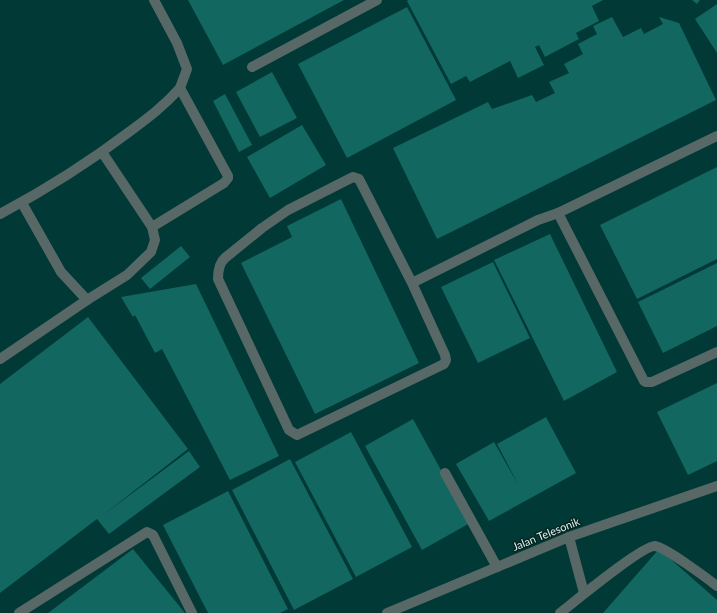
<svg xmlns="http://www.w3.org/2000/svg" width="717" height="613" viewBox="0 0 717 613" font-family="Lato,sans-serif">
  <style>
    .built { fill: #003935 }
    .building { fill: #126760 }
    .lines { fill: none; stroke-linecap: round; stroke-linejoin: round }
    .minor { stroke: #586866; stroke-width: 10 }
    .labels { text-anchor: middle; stroke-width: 3; stroke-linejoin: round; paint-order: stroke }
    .street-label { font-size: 11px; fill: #ddf2ef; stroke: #052421 }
  </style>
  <rect width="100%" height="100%" fill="#052f2c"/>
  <rect class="built" x="0" y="0" width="717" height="613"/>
  <g class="building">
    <path d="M188,0H344L223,65Z"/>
    <path d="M408,0H603L592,6L599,21L576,33L579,39L545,57L539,45L535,47L544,65L518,78L510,61L470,82L466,76L451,84L407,1Z"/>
    <path d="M692,0H700L697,4Z"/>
    <path d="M717,4V53L695,19Z"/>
    <path d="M407,7L456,100L347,158L298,64Z"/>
    <path d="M612,17L623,37L641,28L644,34L663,24L659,17L679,23L716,100L437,239L393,148L488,102L492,109L532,95L536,102L555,93L549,82L569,73L564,64L583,54L578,44L597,34L593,26Z"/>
    <path d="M272,72L297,118L260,137L236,92Z"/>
    <path d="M225,94L252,145L239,152L213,101Z"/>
    <path d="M302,125L326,165L270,198L247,157Z"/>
    <path d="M717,167V259L637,299L600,225Z"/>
    <path d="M341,199L419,363L315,414L241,263L292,237L287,226Z"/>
    <path d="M550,234L617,372L564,401L494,260Z"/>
    <path d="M181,246L190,257L150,289L141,278Z"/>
    <path d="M493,262L530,338L478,363L441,287Z"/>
    <path d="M717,263V326L663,353L638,302Z"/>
    <path d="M196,284L279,456L230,480L162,349L155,353L135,315L133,317L121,297Z"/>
    <path d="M88,317L188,449L103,515L189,451L200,467L109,534L97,519L0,593V384Z"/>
    <path d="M717,383V461L688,475L657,412Z"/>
    <path d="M546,417L576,473L489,521L456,464L494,442L519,486L497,444Z"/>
    <path d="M413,419L470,523L422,550L365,446Z"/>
    <path d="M351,432L412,547L356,577L295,462Z"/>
    <path d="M290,459L353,579L294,610L232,490Z"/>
    <path d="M228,491L288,609L280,613H208L163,525Z"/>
    <path d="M133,549L185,613H48Z"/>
    <path d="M659,549L717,600V613H603Z"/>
  </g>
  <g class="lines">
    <g class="minor">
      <path d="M252,67L377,0"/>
      <path d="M22,203L61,272L87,300"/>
      <path d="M558,213L644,381L646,382H652L717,352"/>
      <path d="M0,214C45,190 88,163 129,132C148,118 164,106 180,88"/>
      <path d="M152,227L224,183L228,178V176L180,88L187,69L177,43L154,0"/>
      <path d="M412,283L359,179L353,177L288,210L262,228L225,258C219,263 218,271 218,279L289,430L297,435L444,364L446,360L445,355L412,283L538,220L558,213L717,136"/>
      <path d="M0,359L87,300L127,275L151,252L155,240L152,227L102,152"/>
      <path d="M445,473L497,567"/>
      <path d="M569,537L584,593"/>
      <path d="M19,613L147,532L153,535L192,613"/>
      <path d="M387,613L569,537L717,486"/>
      <path d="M560,613C574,602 643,545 655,546C665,547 708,579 717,586"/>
    </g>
  </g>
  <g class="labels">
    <g class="street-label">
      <text transform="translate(546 534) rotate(-22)" y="4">Jalan Telesonik</text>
    </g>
  </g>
</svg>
